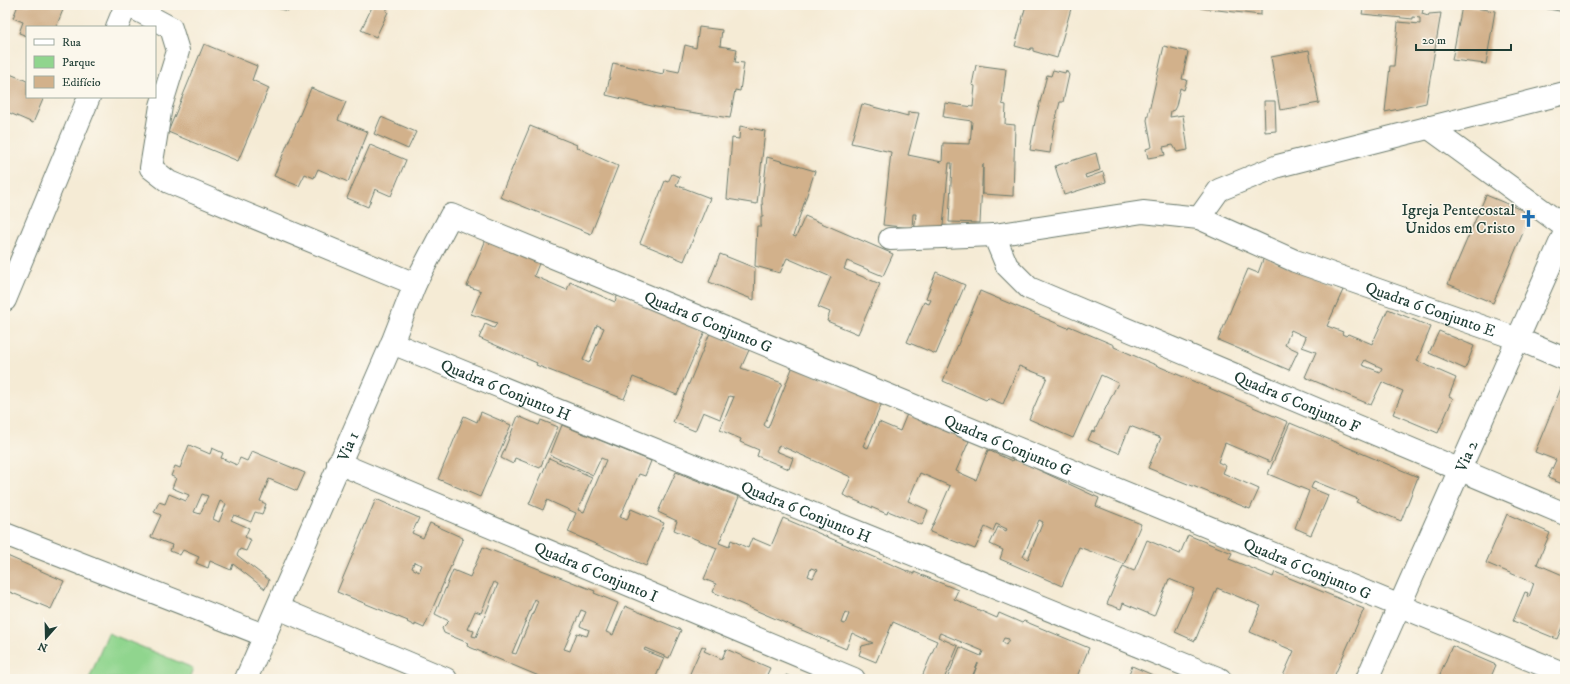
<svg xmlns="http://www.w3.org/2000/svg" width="1570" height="684" viewBox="0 0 1570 684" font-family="'IM FELL DW Pica',serif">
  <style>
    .green { fill: #90d58e; stroke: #588961 }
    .building { fill: #d2b18b; fill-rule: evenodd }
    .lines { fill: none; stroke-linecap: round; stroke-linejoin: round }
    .minor-casing { stroke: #6a7a6c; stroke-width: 24 }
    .minor { stroke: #fff; stroke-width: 22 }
    .labels { text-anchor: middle; stroke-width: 3; stroke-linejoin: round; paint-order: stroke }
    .poi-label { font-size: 16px; fill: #1f3d34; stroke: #fbf7ec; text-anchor: end }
    .street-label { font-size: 16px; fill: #1f3d34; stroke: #fbf7ec }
  </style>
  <rect width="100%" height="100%" fill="#fbf7ec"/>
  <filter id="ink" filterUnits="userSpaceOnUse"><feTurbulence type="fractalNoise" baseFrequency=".025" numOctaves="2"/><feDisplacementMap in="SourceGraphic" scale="8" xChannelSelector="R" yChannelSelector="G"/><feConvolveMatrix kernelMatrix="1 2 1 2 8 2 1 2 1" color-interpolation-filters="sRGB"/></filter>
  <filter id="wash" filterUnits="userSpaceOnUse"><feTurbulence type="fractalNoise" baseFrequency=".012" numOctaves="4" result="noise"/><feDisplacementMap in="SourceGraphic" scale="16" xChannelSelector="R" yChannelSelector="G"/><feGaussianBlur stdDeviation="0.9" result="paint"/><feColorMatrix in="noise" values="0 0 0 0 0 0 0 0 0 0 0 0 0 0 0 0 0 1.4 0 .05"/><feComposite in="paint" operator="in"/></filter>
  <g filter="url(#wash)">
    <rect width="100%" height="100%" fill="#f5ebd5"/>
    <path class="green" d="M108,633L193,668L189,679H89Z"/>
    <g id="blocks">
      <g class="building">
        <path d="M18,5H65L56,27H27V36L19,33L23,22L13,18Z"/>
        <path d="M271,5H289L288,11L271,7Z"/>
        <path d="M373,5L389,6L386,11L388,12L376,37L361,30Z"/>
        <path d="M1026,5H1072L1057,58L1033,51V48H1031L1030,50L1015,46Z"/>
        <path d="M1201,5H1261V15L1200,8Z"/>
        <path d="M1364,5H1424L1422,14L1428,16L1429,14L1441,13L1426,103L1385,112L1390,66H1394L1398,22L1420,24V18L1413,17V19L1362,14Z"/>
        <path d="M1544,5H1565V12L1543,8Z"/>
        <path d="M1462,6L1495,11L1486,64L1452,60Z"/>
        <path d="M699,27L722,30L720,46L737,49L735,62L744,63L740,91L735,90L730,118L656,107L606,95L613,63L663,74L664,69L679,72L685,45L696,48Z"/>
        <path d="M204,44L257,66L252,80L269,88L238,161L168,132Z"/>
        <path d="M1164,46L1188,52L1182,79L1187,80L1184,90L1180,88L1176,106L1174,110L1171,111L1170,117L1183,115L1188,150L1177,152L1173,145L1163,147L1165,155L1148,158L1146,149L1152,147L1147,120Z"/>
        <path d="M1309,50L1319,103L1280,110L1271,57Z"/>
        <path d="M976,65L1006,69L1002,104L1006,105L1005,124L1015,125L1013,196L983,194V164L980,223L949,222L952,163H949L943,226L914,233L916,214H913L912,228L883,225L891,152L851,143L862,104L908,116V112L919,113L908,155L942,162L943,143L970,144L972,121L943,117L945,103L973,107L975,86L972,85Z"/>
        <path d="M1053,70L1065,73L1066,70L1069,75L1063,102H1060L1054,126L1050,153L1030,150L1035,122L1047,75L1051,76Z"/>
        <path d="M5,72L27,81V97H44L33,123L5,111Z"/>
        <path d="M311,88L346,102L338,120L368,132L348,182L318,169L314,178L305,174L299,186L274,176Z"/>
        <path d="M1264,101H1275L1276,131L1265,132Z"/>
        <path d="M381,117L416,132L408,149L374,134Z"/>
        <path d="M530,126L577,145L576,147L618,166L591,234L500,197Z"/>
        <path d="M740,126L765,131L757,204L727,199L732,138L739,139Z"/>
        <path d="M370,145L406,160L391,196L375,189L368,207L347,198Z"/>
        <path d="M1096,153L1100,170L1085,175L1086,178L1103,172L1106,182L1064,195L1055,166Z"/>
        <path d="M767,157L815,171L793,236L796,237L805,216L893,254L883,276L847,261L844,269L880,284L858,334L827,321L830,312L818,307L831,277L787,258L780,273L755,266L757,226H761V216H763L762,201Z"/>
        <path d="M672,174L680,177L676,185L710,198L684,261L640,243L665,181L668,182Z"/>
        <path d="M1486,195L1531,214L1493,303L1448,284Z"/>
        <path d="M487,237L540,261L534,276L567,290L570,282L615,302L618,294L705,331L677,395L633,377L624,399L536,365L537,363L479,338L485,324L494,328L497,323L471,314L481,291L467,286ZM597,325L604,328L589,363L583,360Z"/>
        <path d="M720,254L755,268L754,300L709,282Z"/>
        <path d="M1264,257L1343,290L1327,326L1343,332L1342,334L1346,336L1348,334L1372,344L1388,309L1431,327L1417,361L1456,378L1449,396L1453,398L1438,433L1393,414L1403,391L1382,382L1371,405L1305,377L1316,352L1302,347L1306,337L1291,330L1285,345L1298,351L1289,370L1218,340L1248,269L1258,273ZM1365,360L1382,368L1380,372L1362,365Z"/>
        <path d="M936,272L965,285L936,354L907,342L924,302L929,304L931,300L926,298Z"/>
        <path d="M980,291L1068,328L1069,326L1114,345V347L1288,422L1270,462L1225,443L1218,462L1226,466L1223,473L1259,489L1250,509L1148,468L1161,438L1130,426L1119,453L1088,440L1092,431L1094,432L1118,383L1101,375L1073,438L1029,419L1047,377L1019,366L1003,404L988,398L986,400L943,381Z"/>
        <path d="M1439,331L1474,346L1465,369L1429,353Z"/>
        <path d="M710,333L749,350L741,368L782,383L764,425L768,428L793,366L882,403L863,446L868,448L879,422L900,431L907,414L969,441L956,471L976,480L988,450L1012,461L1013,458L1099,498L1096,506L1141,524L1124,564L1079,547L1062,586L1000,559L1003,550L990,544L998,527L1006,531L1007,529L996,524L993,531L985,527L975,549L930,532L950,486L920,473L908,501L928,510L922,525L888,511L887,514L843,495L851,477L779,445L776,451L793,458L789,469L757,456L759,450L740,442L741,439L720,430L734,397L729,396L720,419L703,412L695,431L673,422ZM1039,520L1043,522L1028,559L1023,557Z"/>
        <path d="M1563,383L1565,384V485L1548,478L1556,460L1535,452Z"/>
        <path d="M481,412L511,425L480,497L438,479L464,416L477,422Z"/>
        <path d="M518,416L539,425L541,420L558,427L540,468L515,458L513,464L501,458Z"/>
        <path d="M1290,423L1418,477L1401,521L1356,502L1358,499L1314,481L1311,488L1328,495L1326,501L1311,535L1295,528L1309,491L1268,474Z"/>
        <path d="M562,425L651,461L645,476L639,474L620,517L627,520L631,509L664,523L646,566L568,532L576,513L547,500L543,510L529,504L549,458L592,477L578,510L584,512L606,460L601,458L593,475L550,455Z"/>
        <path d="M189,445L210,454L212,448L223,453L221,458L237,465L240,458L247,461L252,451L305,473L297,491L269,479L260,501L266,504L262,514L255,512L251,522L234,515L231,520L249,528L245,537L251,540L246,551L240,549L237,555L269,580L265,589L233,564L231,570L210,561L208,568L196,563L199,557L183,550L180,555L170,551L172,545L151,537L161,515L154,512L159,502L165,504L169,494L186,501L189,495L172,488L176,478L171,476L175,466L180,468ZM202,494L208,496L200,514L194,512ZM220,501L226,504L219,522L213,519Z"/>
        <path d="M676,472L739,497L719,543L729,547L731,540L748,548L752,538L771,546L783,518L914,574V572L958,590L954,599L997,618L999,613L1022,623L1024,621L1089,648L1076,679H972L978,663L971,679H947L960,647L981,656L983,651L940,633L938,637L958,646L944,679H921L937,641L893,622L876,662L859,655L862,646L873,643L852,633L846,649L713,592L716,584L704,579L717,548L674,530L677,521L658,512ZM811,568L817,570L813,578L808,576ZM845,612L849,614L845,624L841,623ZM1004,638L1009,639L1006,645L1002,642Z"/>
        <path d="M376,499L419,518L412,533L423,538L430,523L463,538L424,628L415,624V626L407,622L408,621L337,592ZM414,562L422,565L419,572L412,568Z"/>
        <path d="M1507,514L1550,533L1537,564L1565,576V620L1557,639L1513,621L1525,592L1528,593L1527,596L1529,597L1534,583L1486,563Z"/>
        <path d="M1188,535L1232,553L1229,559L1273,577L1275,572L1364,609L1333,679L1282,678L1294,651L1250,632L1261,606L1217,588L1195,641L1175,632L1194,589L1169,579L1154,616L1123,603L1121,609L1107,604L1123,566L1134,571L1147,540L1180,554Z"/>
        <path d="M483,547L595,591L594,593L618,603L606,632L613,635L625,606L681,630L669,658L645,648L644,650L664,658L655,679H546L467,646L468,643L444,633L442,628L449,621L435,614L453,570L470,577ZM494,582L498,584L476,637L472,636L474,631L467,629L475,611L481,613ZM535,599L538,601L516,654L512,653ZM581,610L586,612L580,626L589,630L587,636L577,633L570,651L564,649Z"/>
        <path d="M5,555L64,581L51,609L5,590Z"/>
        <path d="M702,646L706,648L704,651L722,659L726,649L770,668L765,679L688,678Z"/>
        <path d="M1452,646L1496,665L1490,679H1438Z"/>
        <path d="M1132,666L1162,679H1127Z"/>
        <path d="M786,675L796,679H785Z"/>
      </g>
    </g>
  </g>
  <g filter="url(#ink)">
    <use href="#blocks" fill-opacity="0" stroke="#6a7a6c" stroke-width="1"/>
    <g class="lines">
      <defs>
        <g id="minor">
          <path d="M128,5L171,28L178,51L161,106L151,168L169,182L415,284"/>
          <path d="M117,27L126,5"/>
          <path d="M1428,127L1565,227"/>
          <path id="s1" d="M1199,218L1295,261L1518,339L1565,359"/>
          <path id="s2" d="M994,235L1007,266L1029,288L1565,514"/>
          <path d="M890,239L994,235L1143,212L1199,218L1219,190L1278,166L1565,93"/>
          <path d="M5,300L89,97"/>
          <path id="s3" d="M392,343L1220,679"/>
          <path id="s4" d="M338,463L854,679"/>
          <path d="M5,534L266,636"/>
          <path d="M278,608L446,679"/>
          <path id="s5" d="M246,679L392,343L415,284L451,215L1565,674"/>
          <path id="s6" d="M1367,679L1565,232"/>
        </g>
      </defs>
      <use href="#minor" class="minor-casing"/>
      <use href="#minor" class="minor"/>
    </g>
  </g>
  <defs>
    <symbol id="church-bare" viewBox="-9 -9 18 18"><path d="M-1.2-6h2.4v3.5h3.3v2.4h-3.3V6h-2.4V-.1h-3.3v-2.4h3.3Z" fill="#1f6fb2" stroke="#fbf7ec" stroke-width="2.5" paint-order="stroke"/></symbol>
  </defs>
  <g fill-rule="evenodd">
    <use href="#church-bare" x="1516" y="206" width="25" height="25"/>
  </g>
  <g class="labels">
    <g class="poi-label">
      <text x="1515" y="215">Igreja Pentecostal<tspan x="1515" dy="18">Unidos em Cristo</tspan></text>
    </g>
    <g class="street-label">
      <text dy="6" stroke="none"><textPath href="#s1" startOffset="249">Quadra 6 Conjunto E</textPath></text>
      <text dy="6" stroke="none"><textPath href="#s5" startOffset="786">Quadra 6 Conjunto G</textPath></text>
      <text dy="6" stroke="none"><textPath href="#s3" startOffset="123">Quadra 6 Conjunto H</textPath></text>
      <text dy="6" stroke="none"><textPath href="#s2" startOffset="356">Quadra 6 Conjunto F</textPath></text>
      <text dy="6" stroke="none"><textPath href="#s5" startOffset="1110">Quadra 6 Conjunto G</textPath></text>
      <text dy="6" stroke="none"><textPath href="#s5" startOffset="254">Via 1</textPath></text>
      <text dy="6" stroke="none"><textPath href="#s6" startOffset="244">Via 2</textPath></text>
      <text dy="6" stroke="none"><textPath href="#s3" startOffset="447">Quadra 6 Conjunto H</textPath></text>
      <text dy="6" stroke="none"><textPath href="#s5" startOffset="1434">Quadra 6 Conjunto G</textPath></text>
      <text dy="6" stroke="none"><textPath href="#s4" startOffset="280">Quadra 6 Conjunto I</textPath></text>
    </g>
  </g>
  <rect width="1570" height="684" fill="none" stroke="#fbf7ec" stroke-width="20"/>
  <rect x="26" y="26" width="130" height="72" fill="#fbf7ec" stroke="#a3ada2"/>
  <rect x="34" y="39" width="20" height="6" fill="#ffffff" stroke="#a3ada2"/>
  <text x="62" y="46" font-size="12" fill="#1f3d34">Rua</text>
  <rect x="34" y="56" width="20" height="12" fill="#90d58e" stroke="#a3ada2"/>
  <text x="62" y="66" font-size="12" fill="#1f3d34">Parque</text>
  <rect x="34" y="76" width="20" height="12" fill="#d2b18b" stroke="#a3ada2"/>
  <text x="62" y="86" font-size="12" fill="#1f3d34">Edifício</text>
  <g transform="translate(46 638) rotate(200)" stroke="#fbf7ec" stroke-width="3" paint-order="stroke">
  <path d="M0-3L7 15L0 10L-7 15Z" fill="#1f3d34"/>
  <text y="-6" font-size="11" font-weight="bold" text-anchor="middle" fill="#1f3d34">N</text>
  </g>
  <path d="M1416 44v6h95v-6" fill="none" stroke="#1f3d34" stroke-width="2"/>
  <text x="1422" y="44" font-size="12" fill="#1f3d34" stroke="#fbf7ec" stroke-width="3" paint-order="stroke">20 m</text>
</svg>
